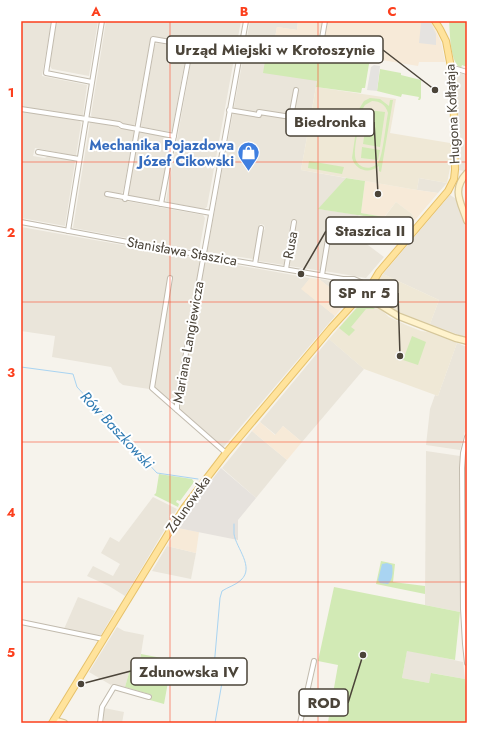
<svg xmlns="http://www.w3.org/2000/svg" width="488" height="744" viewBox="0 0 488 744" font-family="Jost,sans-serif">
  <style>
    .residential { fill: #eae5da }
    .commercial { fill: #f7ead8 }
    .industrial { fill: #e6e2dd }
    .education { fill: #efe8d6 }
    .green { fill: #d2eab5; fill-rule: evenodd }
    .parking { fill: #e5e3e0 }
    .water { fill: #a9d4f2 }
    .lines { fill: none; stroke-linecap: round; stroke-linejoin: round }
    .stream { stroke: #a9d4f2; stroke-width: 1 }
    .street-casing { stroke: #c2bbae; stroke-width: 6 }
    .secondary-casing { stroke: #d6c79b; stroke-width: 8 }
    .primary-casing { stroke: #e6c16a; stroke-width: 8 }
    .street { stroke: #fff; stroke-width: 4 }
    .secondary { stroke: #fff3cd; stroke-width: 5.5 }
    .primary { stroke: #ffe39c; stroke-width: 6 }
    .grid { fill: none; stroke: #fc3f1d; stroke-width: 1; stroke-opacity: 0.55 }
    .labels { text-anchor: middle; stroke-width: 4; stroke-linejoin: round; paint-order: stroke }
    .street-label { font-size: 14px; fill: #4b4439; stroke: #fff }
    .shop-label { font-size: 14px; font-weight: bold; fill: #366cbe; stroke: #fff; text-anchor: end }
    .water-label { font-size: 15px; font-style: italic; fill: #2e7ab2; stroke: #fff }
    .leader { fill: none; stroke: #4b4439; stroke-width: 1.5 }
    .callout-dot { fill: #4b4439; stroke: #fff; stroke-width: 1.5 }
    .callout { fill: #fff; stroke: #4b4439; stroke-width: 1.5 }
    .callout-label { font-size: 15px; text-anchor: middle; font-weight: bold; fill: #4b4439 }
    .neatline { fill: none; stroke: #fc3f1d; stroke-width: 1.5 }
    .grid-label { font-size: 13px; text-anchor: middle; font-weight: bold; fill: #fc3f1d }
  </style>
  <rect width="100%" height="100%" fill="#f6f3ec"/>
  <g class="residential">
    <path d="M21,21H50L51,23L42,76L87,85L83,115L80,117L21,106Z"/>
    <path d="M59,21H98L89,76L52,69L50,66L56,25Z"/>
    <path d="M106,21H241L236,48L233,50L151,36L135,124L133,126L93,119L91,115Z"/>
    <path d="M250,21H298L297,30L277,27L274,43H268L317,81L301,170L346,178L319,209L359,215L348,230L384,257L366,278L324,271L331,224L335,225L336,219L329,218L322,271L289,266L297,221L291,220L284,265L258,261L262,232L265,229L264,225L260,224L258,229L259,232L253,259L207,252Z"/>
    <path d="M158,43L185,48L187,50L172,131L170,132L142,127L141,125L155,44Z"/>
    <path d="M195,49L232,56L234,59L207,207L204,209L167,202L166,200L193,51Z"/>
    <path d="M458,73L467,75V168L464,171L459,170L457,75Z"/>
    <path d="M21,111L80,121L81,124L76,156L35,148L33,156L45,158L49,155L74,160L75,162L65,226L21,218Z"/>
    <path d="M92,121L119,125L118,128L132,130L134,132L123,192L120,194L116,193L115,199L203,215L205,218L199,251L73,228L90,122Z"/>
    <path d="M141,132L170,137L171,139L160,199L158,201L130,196L128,193L139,133Z"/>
    <path d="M419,178L447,183L438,193L417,190Z"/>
    <path d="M450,195L458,200L467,230V338L430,324L439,300L383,274Z"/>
    <path d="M21,227L310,278L302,289L335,316L221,450L149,389L123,385L119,382L111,367L52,357L55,336L21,331Z"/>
    <path d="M319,279L344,283L354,288V292L347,301Z"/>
    <path d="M329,339L364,369L302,442L283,426L276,435L260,422Z"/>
    <path d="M457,343L467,347V424L460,450L426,445L430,409L435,395L438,396Z"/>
    <path d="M252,431L287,460L256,498L222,468Z"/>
    <path d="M426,451L460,456V612L425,605Z"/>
    <path d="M153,497L177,509L125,596L109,586L87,576L93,566L113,576L120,564L101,553L110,537L119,542Z"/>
    <path d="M167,546L196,553L191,579L152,571Z"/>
    <path d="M78,597L115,611L101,635L97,637L64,629Z"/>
    <path d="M117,627L124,631L144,635L140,660L133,659L125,687L112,684L111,685L89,672Z"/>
    <path d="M407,650L463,662L465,679L432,673L429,683L402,678Z"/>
    <path d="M104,708L124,712L122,723H103L102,721Z"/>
  </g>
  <g class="commercial">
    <path d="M298,21H323L319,50L274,43L277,27L297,30Z"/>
    <path d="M327,21H431L441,42L445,62H419L418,66L322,50Z"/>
    <path d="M365,181L417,190L438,193L415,220L412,214L396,202L384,217L361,213Z"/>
    <path d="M310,278L319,279L347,301L335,316L301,289Z"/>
    <path d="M260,422L275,435L283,426L302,442L287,460L252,431Z"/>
    <path d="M178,528L199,532L196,553L167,546Z"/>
  </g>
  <path class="industrial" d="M221,468L256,498L238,520V540L178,528L195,502Z"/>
  <g class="education">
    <path d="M316,87L396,99L390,133L450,143L451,163L447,183L419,178L417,190L301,170Z"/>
    <path d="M396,202L412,214L415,220L408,228L389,220L383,219Z"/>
    <path d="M383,274L439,300L430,324L393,310L375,293L374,289L377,282Z"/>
    <path d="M365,300L378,307L389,317L406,325L421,331L428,332L457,343L438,396L364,369L329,339L362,301Z"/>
  </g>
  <g class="green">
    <path d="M449,21H467V67L462,65L461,68C450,64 450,32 449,21Z"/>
    <path d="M268,43L370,58L365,88H362L361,93L316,87L317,81L263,73Z"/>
    <path d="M380,69L401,73V75L421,80V98L420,100H418L419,97L402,94L401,97L377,91Z"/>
    <path d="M370,98L380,99L389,106L390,100H393L381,172L379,171V166C369,174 356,171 352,158L359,109L364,101ZM372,101C380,101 386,105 388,113C386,122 383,154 379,161C373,172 356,169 355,156C354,144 360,123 362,110L365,105Z"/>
    <path d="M368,110L385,112L380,147L363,144Z"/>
    <path d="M362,147L380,150L378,160L361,158Z"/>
    <path d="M309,161L344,167L342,174L308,168Z"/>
    <path d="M346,178L365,181L361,213L384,217L383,219L318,209Z"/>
    <path d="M365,301L375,309H366L351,327L355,330L349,336L339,328L362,302Z"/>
    <path d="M412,336L426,342L418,365L403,360Z"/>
    <path d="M159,474L192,479L194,482L180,501L177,500L176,502L179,504L178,507L154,495L156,493Z"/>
    <path d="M381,561L395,564L393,582L425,586V594L376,584Z"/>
    <path d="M334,587L460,612L455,660L407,651L402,678L429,683L431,673L465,679L467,695V723H335L328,722L338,665L318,661Z"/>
    <path d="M141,654L172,660L164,704L150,700L152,695L125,687L133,659L140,660Z"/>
  </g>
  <g class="parking">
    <path d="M421,23H431L436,34V45L419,43Z"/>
    <path d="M374,65L380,66L377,91L367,90L371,67Z"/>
  </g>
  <path class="water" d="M387,563L392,565C393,571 393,580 388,584L380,583L378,580L382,564Z"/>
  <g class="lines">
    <g class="stream">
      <path d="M21,367L73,374L77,387L157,473L198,479"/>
      <path d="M215,723L224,671L214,667L220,598L222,591C228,587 236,585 241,580C255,567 236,548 234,534C234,531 234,527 234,524"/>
    </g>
    <defs>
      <g id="street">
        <path d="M54,21L46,73L92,82"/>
        <path d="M320,50L325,21"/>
        <path d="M452,70L457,69L467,72"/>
        <path d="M21,109L119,124L122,126L174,136"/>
        <path d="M229,110L259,115V112L291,117L296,90"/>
        <path d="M38,152L79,159"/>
        <path d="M107,194L211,213"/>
        <path d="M125,199L153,39L240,54"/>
        <path d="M161,204L191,46"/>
        <path d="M21,222L160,248L343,279H354L363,283"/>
        <path d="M68,231L102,21"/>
        <path d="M255,264L261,228"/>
        <path d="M286,269L294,222"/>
        <path d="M322,275L331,221"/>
        <path d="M170,278L152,388L177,410"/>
        <path d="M346,280L359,287"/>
        <path d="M467,437L463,453L462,468L463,609L465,644L467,663"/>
        <path d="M226,453L177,410V403L246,21"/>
        <path d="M21,622L103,639"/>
        <path d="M100,723L102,707L114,687L149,697"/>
        <path d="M300,723L314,661"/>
      </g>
      <g id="secondary">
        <path d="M467,173C451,190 461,202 467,221"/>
        <path d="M369,292L379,302"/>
        <path d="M364,295L398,316L455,338L467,341"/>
        <path d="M54,720L64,723"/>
      </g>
      <g id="primary">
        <path d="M360,292L364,295L369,292L370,287L379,272L448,191L454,179L455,170L453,78L446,41L440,29L435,21"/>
        <path d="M357,295L360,292L359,287L362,284H367L370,287"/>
        <path d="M52,723L184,508L226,453L331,328L352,305L363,295"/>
      </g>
    </defs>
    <use href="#street" class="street-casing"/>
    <use href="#secondary" class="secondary-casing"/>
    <use href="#primary" class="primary-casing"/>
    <use href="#street" class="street"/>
    <use href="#secondary" class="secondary"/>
    <use href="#primary" class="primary"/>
  </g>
  <path class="grid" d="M170,21V723M318,21V723M21,162H467M21,302H467M21,442H467M21,582H467"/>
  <defs>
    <symbol id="shop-pin" viewBox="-11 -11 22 30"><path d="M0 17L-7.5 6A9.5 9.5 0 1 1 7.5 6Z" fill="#3f7fe0" stroke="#fff"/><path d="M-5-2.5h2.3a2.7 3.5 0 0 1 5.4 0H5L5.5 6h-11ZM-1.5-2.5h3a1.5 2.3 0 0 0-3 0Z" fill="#fff"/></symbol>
  </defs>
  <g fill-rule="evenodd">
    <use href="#shop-pin" x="236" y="140" width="25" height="34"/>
  </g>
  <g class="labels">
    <g class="street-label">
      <text transform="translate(452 114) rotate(-93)" y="5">Hugona Kołłątaja</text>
      <text transform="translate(290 245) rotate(-80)" y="5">Rusa</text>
      <text transform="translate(182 251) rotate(10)" y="5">Stanisława Staszica</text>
      <text transform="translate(188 342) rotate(-80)" y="5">Mariana Langiewicza</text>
      <text transform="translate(188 504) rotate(-55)" y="5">Zdunowska</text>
    </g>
    <g class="shop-label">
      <text x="234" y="150">Mechanika Pojazdowa<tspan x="234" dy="16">Józef Cikowski</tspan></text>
    </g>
    <g class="water-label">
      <text transform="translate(117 430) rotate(47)" y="5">Rów Baszkowski</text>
    </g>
  </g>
  <path class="leader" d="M435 90L383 50M378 194L374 122M301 274L326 231M400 356L398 293M81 684L131 671M363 655L348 703"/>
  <g class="callout-dot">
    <circle cx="435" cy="90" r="4"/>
    <circle cx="378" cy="194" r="4"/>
    <circle cx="301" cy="274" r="4"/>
    <circle cx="400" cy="356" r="4"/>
    <circle cx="81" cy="684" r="4"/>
    <circle cx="363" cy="655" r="4"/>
  </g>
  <g class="callout">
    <rect x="167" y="36" width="216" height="27" rx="4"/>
    <rect x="286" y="109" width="88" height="27" rx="4"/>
    <rect x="326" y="217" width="87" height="27" rx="4"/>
    <rect x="330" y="280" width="68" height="27" rx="4"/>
    <rect x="131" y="658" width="116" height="27" rx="4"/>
    <rect x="299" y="689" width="49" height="27" rx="4"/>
  </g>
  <g class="callout-label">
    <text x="275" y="55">Urząd Miejski w Krotoszynie</text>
    <text x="330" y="127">Biedronka</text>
    <text x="370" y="236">Staszica II</text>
    <text x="364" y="298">SP nr 5</text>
    <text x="189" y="677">Zdunowska IV</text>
    <text x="324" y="708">ROD</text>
  </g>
  <rect width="488" height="744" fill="none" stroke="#ffffff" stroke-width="44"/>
  <rect x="22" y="22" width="444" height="700" class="neatline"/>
  <g class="grid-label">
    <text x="96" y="16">A</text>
    <text x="244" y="16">B</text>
    <text x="392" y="16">C</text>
    <text x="11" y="97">1</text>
    <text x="11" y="237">2</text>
    <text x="11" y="377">3</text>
    <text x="11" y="517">4</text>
    <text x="11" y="657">5</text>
  </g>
</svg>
